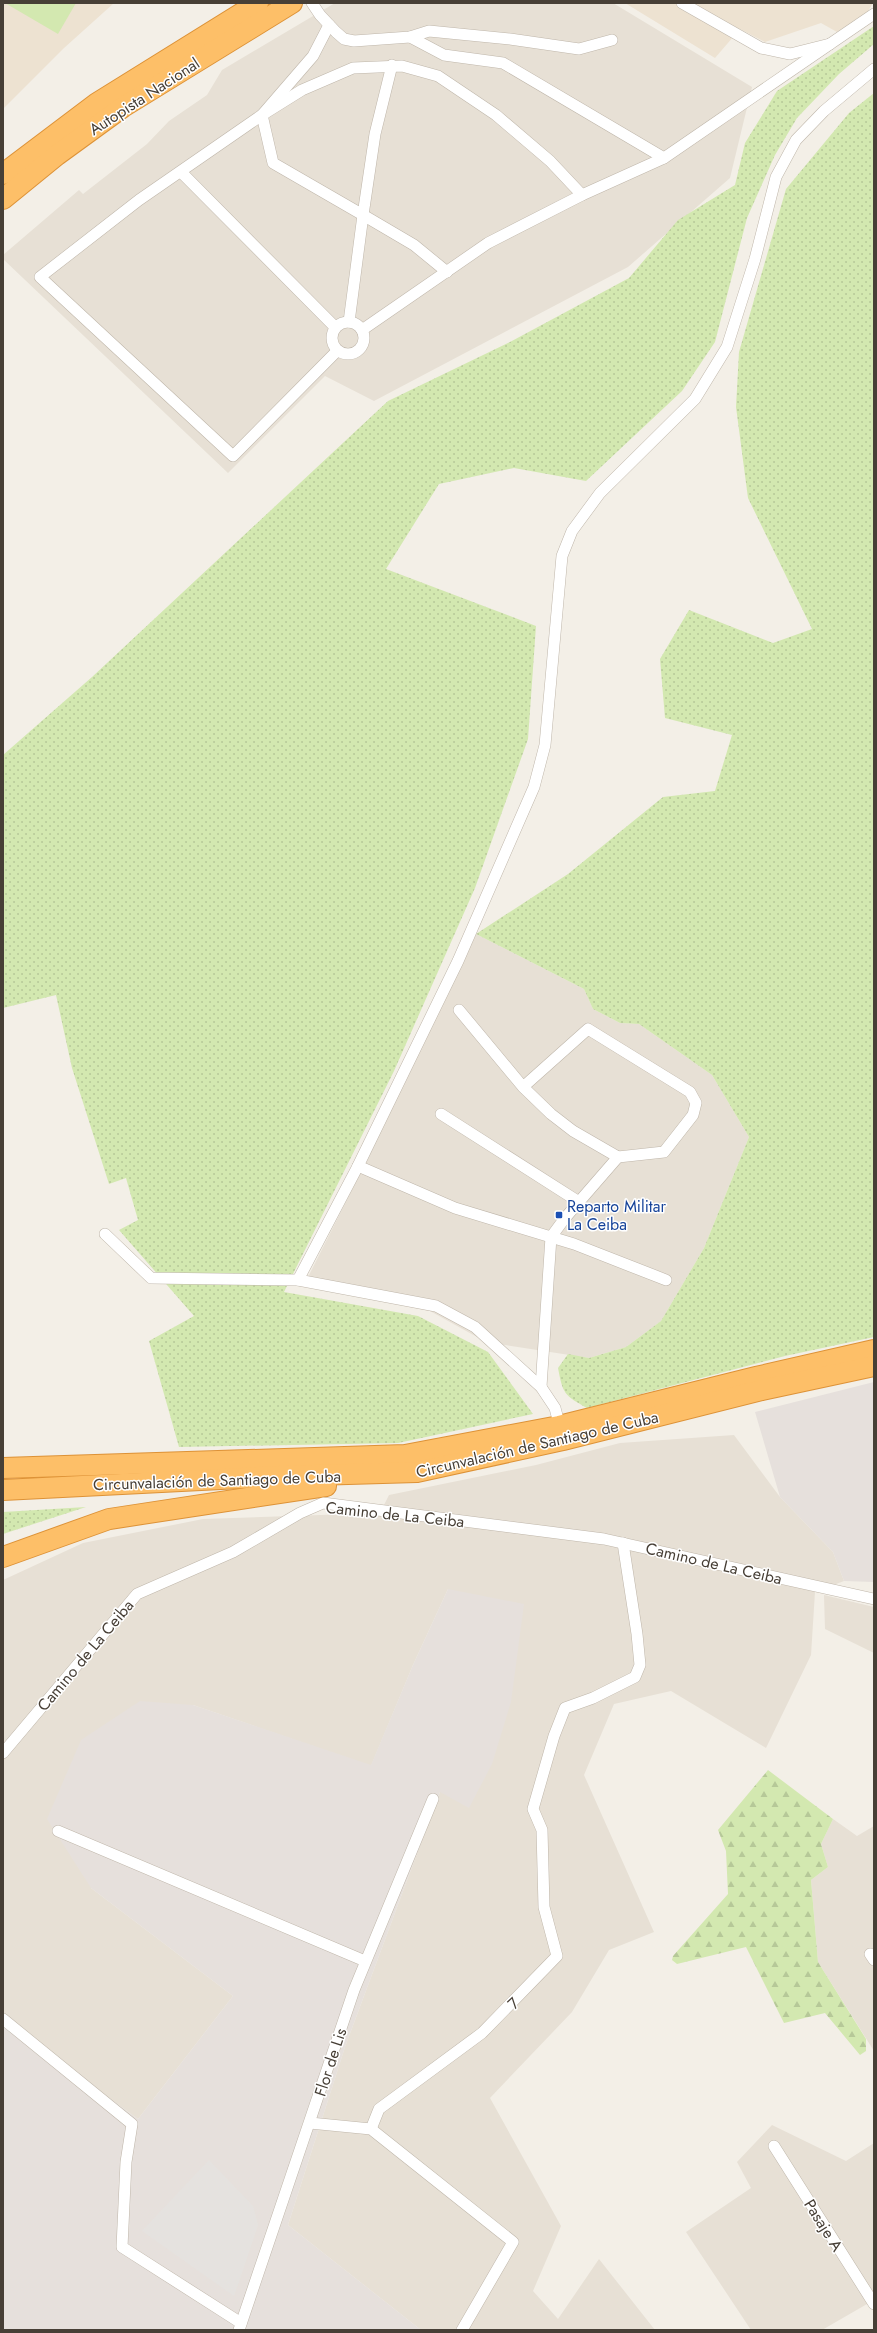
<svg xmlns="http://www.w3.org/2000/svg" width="877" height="2333" viewBox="0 0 877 2333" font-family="Jost,sans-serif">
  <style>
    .residential { fill: #e7e0d5 }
    .industrial { fill: #e6e0dc }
    .education { fill: #ede2d1 }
    .grass { fill: url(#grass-dots) }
    .forest { fill: url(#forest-firs) }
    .pitch { fill: #d3e8b0 }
    .parking { fill: #e5e2df }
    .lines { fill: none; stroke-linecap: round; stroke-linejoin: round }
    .street-casing { stroke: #bfb6aa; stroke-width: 12 }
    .highway-casing { stroke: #dd9237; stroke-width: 22 }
    .street { stroke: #fff; stroke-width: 11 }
    .highway { stroke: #fdbf68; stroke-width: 20 }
    .transit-dot { fill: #1a4fb4; stroke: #fff; stroke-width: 1.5 }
    .labels { text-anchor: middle; stroke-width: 3; stroke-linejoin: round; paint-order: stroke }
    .street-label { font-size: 16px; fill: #473f36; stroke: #fff }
    .transit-label { font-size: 16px; fill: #164399; stroke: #fff; text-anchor: start }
  </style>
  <defs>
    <pattern id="grass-dots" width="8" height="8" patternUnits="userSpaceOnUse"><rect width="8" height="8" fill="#d3e8b0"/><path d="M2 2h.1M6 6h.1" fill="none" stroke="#b6c898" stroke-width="1.8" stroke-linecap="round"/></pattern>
    <pattern id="forest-firs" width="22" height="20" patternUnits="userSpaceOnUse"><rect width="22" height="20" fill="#d3e8b0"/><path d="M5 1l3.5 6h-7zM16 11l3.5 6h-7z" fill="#b6c898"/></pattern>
  </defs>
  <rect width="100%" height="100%" fill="#f3efe7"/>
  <g class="residential">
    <path d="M335,3H613L752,87L730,178L628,267L374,401L325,376L228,473L3,259V255L79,190L83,194L147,144L169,121L207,95L222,70Z"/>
    <path d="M476,934L584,989L593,1009L620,1023L639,1024L712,1075L749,1137L704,1248L661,1321L626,1347L589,1358L486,1342L430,1311L304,1285L363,1168Z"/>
    <path d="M734,1435L780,1497L833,1552L844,1581L815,1592L811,1655L766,1748L671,1691L614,1704L584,1775L654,1932L609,1950L572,2012L490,2098L561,2226L533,2291L558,2319L599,2259L655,2330H421L288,2225L345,2047L440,1792L448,1589L413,1665L371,1766L193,1705L91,1888L233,1996L138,2119L4,2021L3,2023V1580L83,1543L203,1519L380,1513L389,1495L536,1465L620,1443Z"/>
    <path d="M824,1595L874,1607V1653L825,1629Z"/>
    <path d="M833,1819L857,1836L874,1826V2051L818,1962L811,1880L828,1867L821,1844Z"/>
    <path d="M772,2125L846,2161L874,2143V2300L822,2330H751L686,2232L751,2188L737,2162Z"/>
  </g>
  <g class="industrial">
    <path d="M874,1382V1582L844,1581L833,1552L780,1497L755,1412Z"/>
    <path d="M448,1589L524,1604L511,1702L492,1764L469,1808L440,1792L345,2047L288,2225L421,2330H3V2023L4,2021L138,2119L233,1996L91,1888L47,1819L81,1740L140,1701L193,1705L371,1765L413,1665Z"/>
  </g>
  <g class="education">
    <path d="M3,3H114L64,48L3,109Z"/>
    <path d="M625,3H873L865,16L837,32L821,23L765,42L740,29L715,58Z"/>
  </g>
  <g class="grass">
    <path d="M874,26V44L839,74L797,118L775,155L747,218L715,342L682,391L586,481L514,468L439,484L386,569L536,626L528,739L475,888L394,1071L284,1292L418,1316L488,1352L533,1414L398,1443L179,1447L149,1341L194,1316L119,1230L138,1220L126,1178L109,1184L72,1068L56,995L3,1008V755L92,677L388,401L510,342L629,278L678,220L735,185L745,143L777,91Z"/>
    <path d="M874,93V1337L785,1356L587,1408C564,1395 563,1394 558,1368L568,1354L589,1358L626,1347L661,1321L704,1248L749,1137L712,1075L639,1024L620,1023L593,1009L584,989L476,934L568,874L663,797L715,791L732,735L665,718L660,659L689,610L773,643L812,629L748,498L736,407L739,352L786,189L849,113Z"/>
    <path d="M86,1507L3,1534V1512Z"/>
  </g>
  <path class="forest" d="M768,1770L833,1819L821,1844L828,1867L811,1880L818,1962L866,2039V2051L860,2055L825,2013L784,2023L746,1947L677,1964L672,1960L673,1956L728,1894L726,1851L718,1830Z"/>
  <path class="pitch" d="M5,3H76L58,34Z"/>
  <path class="parking" d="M209,2160L253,2206L258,2225L234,2296L142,2231Z"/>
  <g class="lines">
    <defs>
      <g id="street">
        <path d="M312,3L320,15L336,32L344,39L354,41L410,37L429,31L510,39L579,49L612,40"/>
        <path d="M682,3L761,48L790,54L830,44L874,14"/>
        <path d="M329,25L313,56L262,115L273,163L363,215L375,134L392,65"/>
        <path d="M410,37L444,55L503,63L664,158"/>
        <path d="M181,172L335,327"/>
        <circle cx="348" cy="338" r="16"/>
        <path d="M349,322L363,215L414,245L447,272"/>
        <path d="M362,330L488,243L582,195L664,158L830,44"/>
        <path d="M337,351L233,456L40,277L139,200L262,115L302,90L353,68L402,66L438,76L496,115L550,161L582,195"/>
        <path d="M459,1010L523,1087L551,1114L573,1131L618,1157L664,1152L693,1115L696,1103L690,1092L588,1029L523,1087"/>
        <path d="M441,1114L579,1202"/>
        <path d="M358,1166L455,1208L574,1244L666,1280"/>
        <path d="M105,1234L151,1278L298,1280L436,1306L475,1327L541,1387L555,1408L561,1431"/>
        <path d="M298,1280L358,1166L458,961L534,787L545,745L562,556L572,531L600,493L695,399L727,347L755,259L776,177L796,140L824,111L874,69"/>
        <path d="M541,1387L551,1237L565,1218L618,1157"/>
        <path d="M3,1753L137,1594L233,1552L300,1513L323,1503L604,1539L874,1599"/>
        <path d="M58,1831L365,1961"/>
        <path d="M870,1954L874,1960"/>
        <path d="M3,2019L132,2124L126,2162L122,2247L241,2323"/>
        <path d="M310,2123L371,2129L513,2242L462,2330"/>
        <path d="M371,2129L379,2109L482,2033L557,1956L544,1907L542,1830L533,1809L554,1736L565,1708L593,1698L635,1677L640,1665L637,1634L623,1543"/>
        <path d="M774,2146L874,2304"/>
        <path d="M239,2330L354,1990L433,1799"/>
      </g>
      <g id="highway">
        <path d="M3,174L97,103L258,3"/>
        <path d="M3,199L57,155L123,107L292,3"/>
        <path d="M3,1468L405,1455L559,1426L756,1377L874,1350"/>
        <path d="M3,1490L279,1476L417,1472L563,1440L762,1390L874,1366"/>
        <path d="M3,1557L109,1519L326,1486"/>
      </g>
    </defs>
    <use href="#street" class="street-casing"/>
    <use href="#highway" class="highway-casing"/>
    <use href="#street" class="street"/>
    <use href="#highway" class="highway"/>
  </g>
  <rect class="transit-dot" x="555" y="1211" width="8" height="8" rx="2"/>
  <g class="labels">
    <g class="street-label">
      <text transform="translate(144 96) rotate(-33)" y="6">Autopista Nacional</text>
      <text transform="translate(537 1444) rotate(-13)" y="6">Circunvalación de Santiago de Cuba</text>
      <text transform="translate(217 1480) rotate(-2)" y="6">Circunvalación de Santiago de Cuba</text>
      <text transform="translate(395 1514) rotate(6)" y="6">Camino de La Ceiba</text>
      <text transform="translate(714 1563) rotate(13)" y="6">Camino de La Ceiba</text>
      <text transform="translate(85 1655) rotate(-50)" y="6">Camino de La Ceiba</text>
      <text transform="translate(513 2003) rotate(-44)" y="6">7</text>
      <text transform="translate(330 2062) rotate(-72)" y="6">Flor de Lis</text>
      <text transform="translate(824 2225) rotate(58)" y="6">Pasaje A</text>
    </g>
    <g class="transit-label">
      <text x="567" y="1212">Reparto Militar<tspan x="567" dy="18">La Ceiba</tspan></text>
    </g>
  </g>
  <rect width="877" height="2333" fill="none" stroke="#473f36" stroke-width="8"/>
</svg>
